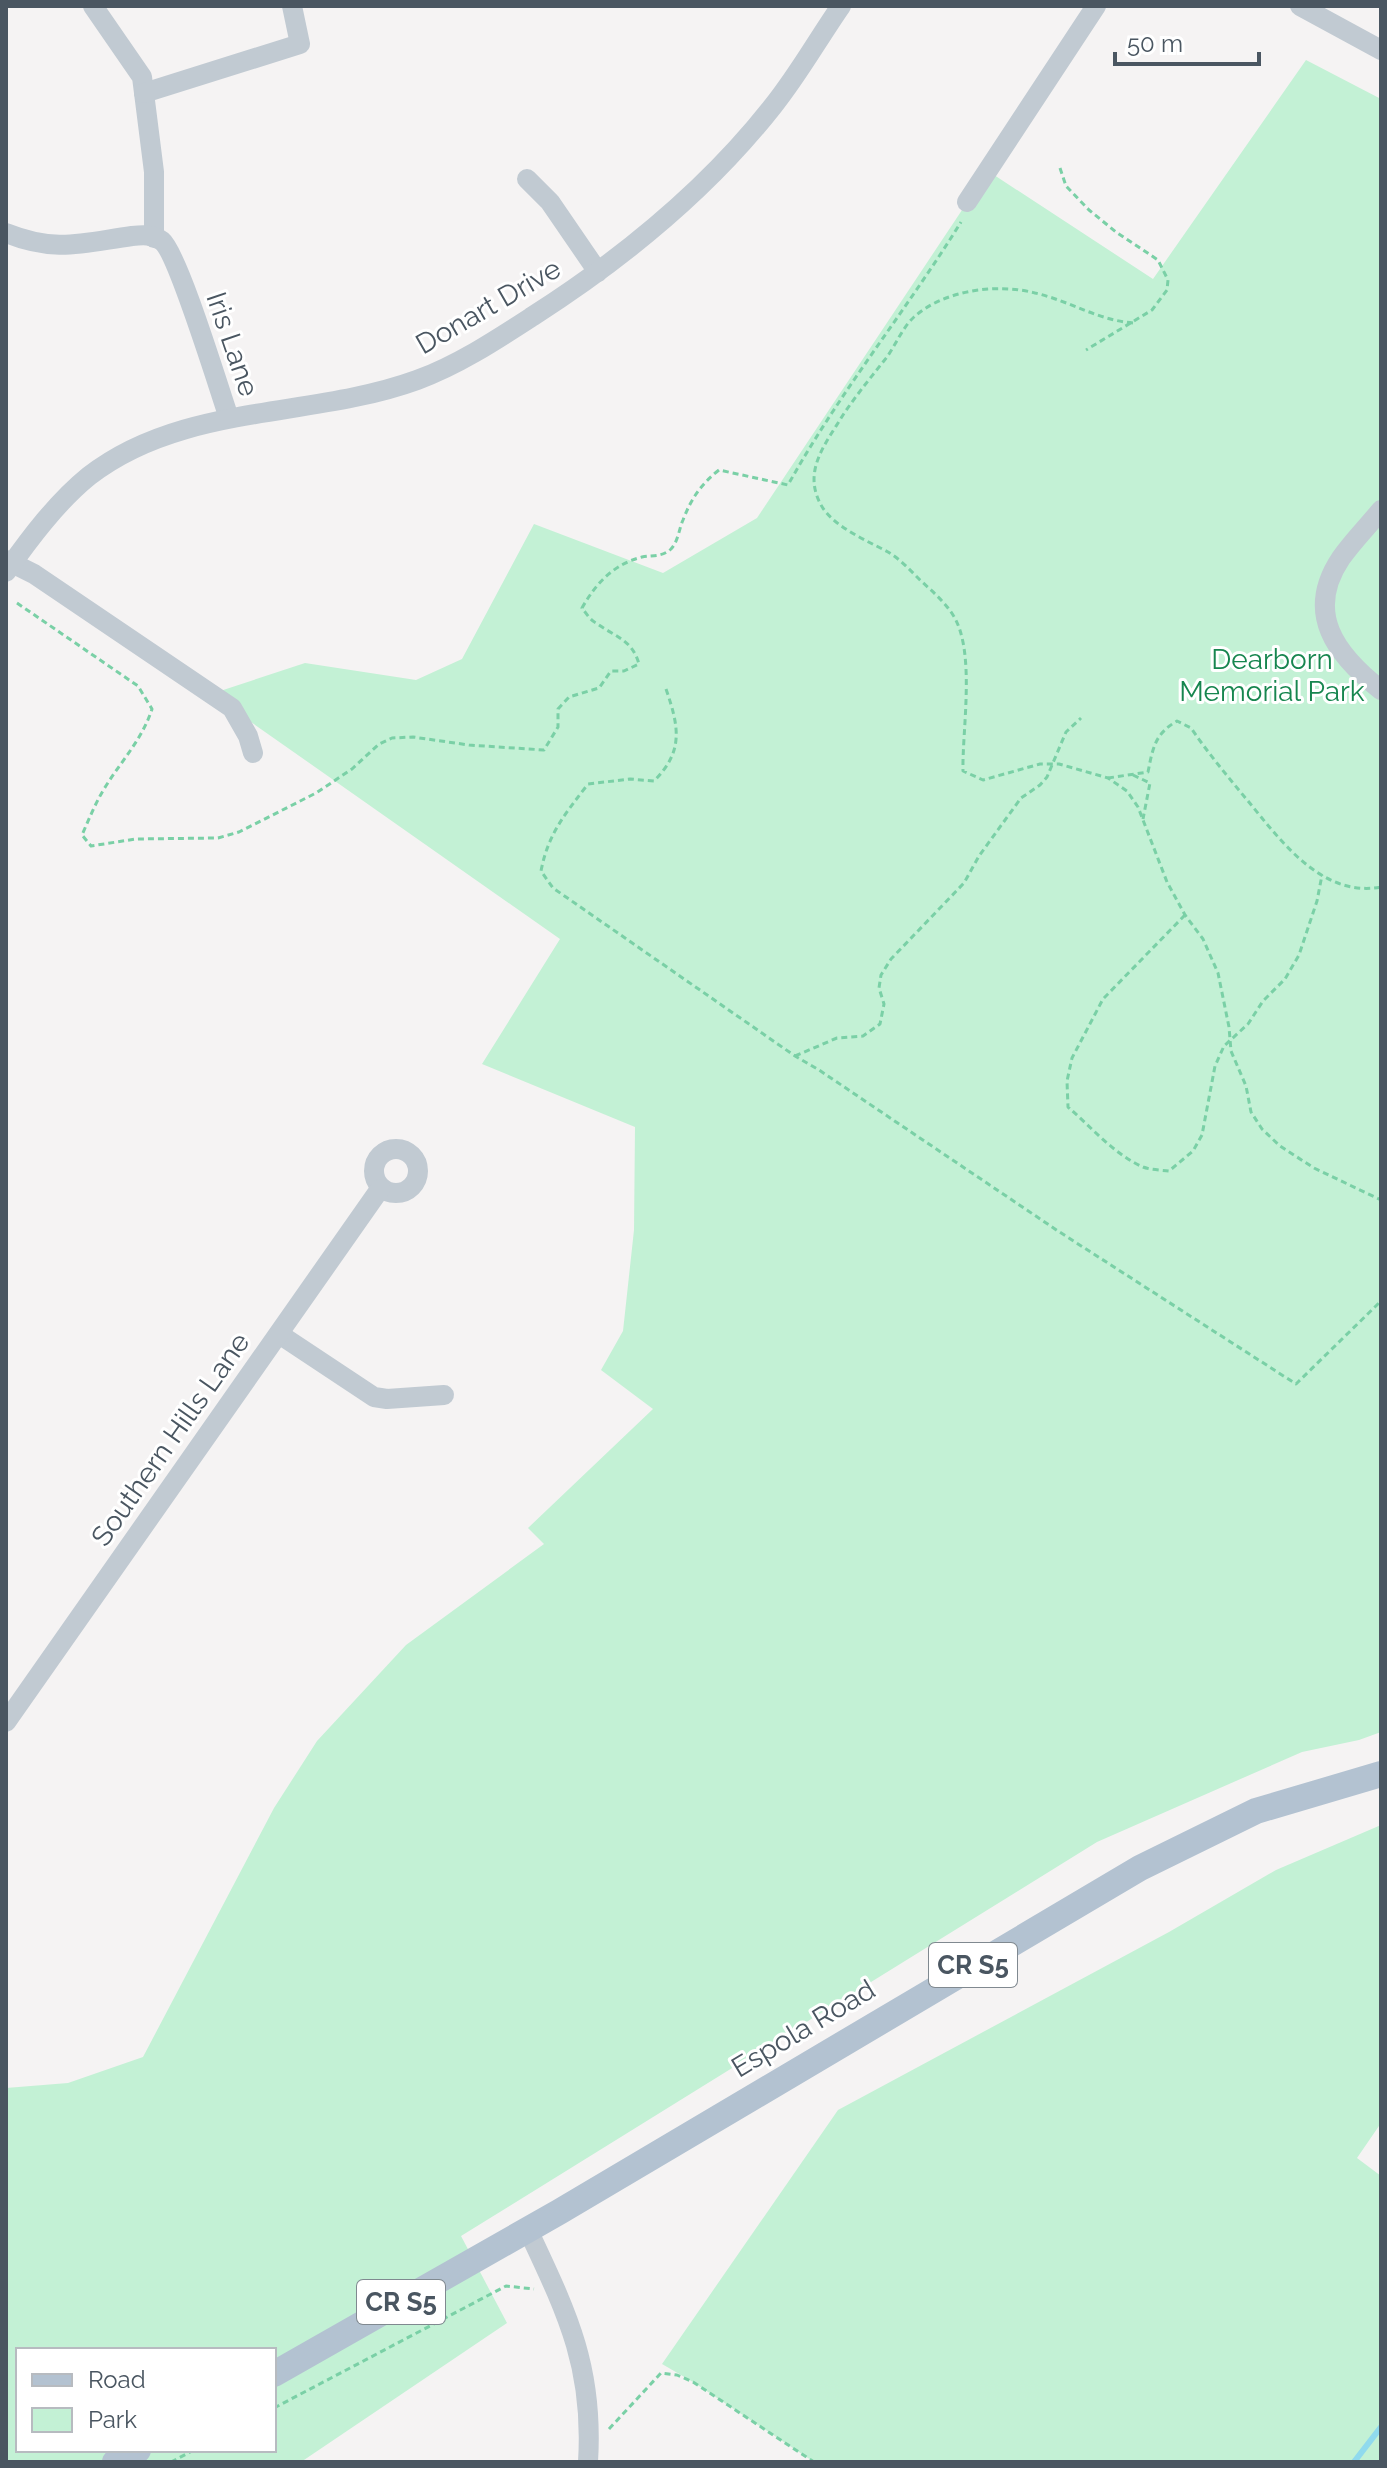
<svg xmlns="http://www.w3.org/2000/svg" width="1387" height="2468" viewBox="0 0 1387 2468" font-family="Raleway,sans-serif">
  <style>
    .green { fill: #c3f1d5; fill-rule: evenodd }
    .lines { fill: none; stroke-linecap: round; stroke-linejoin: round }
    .stream { stroke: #90daee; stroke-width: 6 }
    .path { stroke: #7ad0a6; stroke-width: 3; stroke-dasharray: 6 4; stroke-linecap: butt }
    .minor { stroke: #c1cad2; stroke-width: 20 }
    .major { stroke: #b3c2d1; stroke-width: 26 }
    .labels { text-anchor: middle; stroke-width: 6; stroke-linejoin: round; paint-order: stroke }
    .shield { fill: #fff; stroke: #808990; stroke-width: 2 }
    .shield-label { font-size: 26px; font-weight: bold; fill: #4a5661 }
    .street-label { font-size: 28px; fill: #4a5661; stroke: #fff }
    .park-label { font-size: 28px; fill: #17864f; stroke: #fff }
  </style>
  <rect width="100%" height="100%" fill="#f5f3f3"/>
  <g class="green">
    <path d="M1306,60L1381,99V1732L1359,1740L1302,1752L1097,1842L461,2236L507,2323L301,2462H6V2088L68,2083L143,2057L274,1808L317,1741L406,1645L544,1544L528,1528L653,1409L601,1370L623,1331L634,1230L635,1127L482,1064L560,939L211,694L305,663L416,680L462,659L534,524L663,573L757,518L988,171L1153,279ZM18,2350H274V2450H18Z"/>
    <path d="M1381,1825V2123L1357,2158L1381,2176V2462H814L693,2382L662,2364L838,2110L1169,1932L1276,1870Z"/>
  </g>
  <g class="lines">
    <path class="stream" d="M1354,2462L1381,2427"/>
    <g class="path">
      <path d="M1060,168L1066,186L1089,210L1116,232L1158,260L1168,280L1167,290L1152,310L1086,350"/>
      <path d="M1133,323C1097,320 1070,301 1035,293C997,283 944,290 914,317C903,327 896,344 887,357C872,376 857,394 843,415C826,443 803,470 820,503C831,526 866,540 888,552C900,559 910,570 920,580C932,591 944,601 953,615C976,651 962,730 963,771L983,780L1040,764H1059L1108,778L1127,791L1138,807L1167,882L1185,915L1203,939L1218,973L1229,1027L1231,1051L1246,1086L1251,1112L1262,1129L1280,1146L1314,1168L1381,1200"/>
      <path d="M17,603L138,686L152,709C142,740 121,761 104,789C95,804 89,819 82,835L91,846L136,839L218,838L239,832L316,793L352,769L379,744L392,738L413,737L469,745L544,750L558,727V709L569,697L599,688L611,671H624L639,664C632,639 615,637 596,623C590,620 586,613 582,608C596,583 614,564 642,557C654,555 662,557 671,549C678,542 679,529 683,520C691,499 701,484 719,470L788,485C839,393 906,311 961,222"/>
      <path d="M666,689C679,727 684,751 654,781L630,779L588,784C565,814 548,834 541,871L553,888L795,1056L819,1070L1058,1231L1296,1384L1381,1301"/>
      <path d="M1133,775L1150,783L1143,819"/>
      <path d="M1108,778L1148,772C1153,747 1155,734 1177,721L1191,728C1208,753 1228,777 1248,801C1281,841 1322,898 1381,887"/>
      <path d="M1185,915L1103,999L1072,1058L1067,1081L1068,1107C1091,1127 1115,1155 1143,1167C1151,1170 1161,1170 1169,1171L1193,1151L1202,1135L1215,1066L1224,1046L1248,1024L1263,1001L1285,979L1299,955L1317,901L1322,875"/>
      <path d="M795,1056L837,1038L863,1036L880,1024L884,1004L879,988L881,975L891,959L964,883L979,856L1021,798L1040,785L1047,777L1066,732L1081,718"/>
      <path d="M274,2408L506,2286L534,2289"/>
      <path d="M609,2429L661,2373L677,2375L693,2382L814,2462"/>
      <path d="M171,2462L194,2450"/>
    </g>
    <g class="minor">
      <path d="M93,6L142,77L154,172V238"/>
      <path d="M1300,6L1381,50"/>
      <path d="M144,93L300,44L292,6"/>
      <path d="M527,179L550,202L598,272"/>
      <path d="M967,202L1096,6"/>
      <path d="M6,233C56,253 82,243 132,236C142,235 153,234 162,241C178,254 219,389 229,418"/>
      <path d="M1381,510C1368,526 1353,541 1341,558C1304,613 1336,655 1381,690"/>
      <path d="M6,560L34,574L232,708L248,736L253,753"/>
      <path d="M6,572C30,538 57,502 89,476C183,403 310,419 417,380C458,365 496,340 533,316C622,259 707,190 773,106C798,75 818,39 841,6"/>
      <circle cx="396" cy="1171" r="22"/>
      <path d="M279,1334L374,1397L387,1399L444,1395"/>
      <path d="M6,1722L380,1189"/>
      <path d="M528,2230C567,2313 594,2367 588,2462"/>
    </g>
    <g class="major">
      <path d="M274,2374L559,2212L1140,1868L1256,1811L1381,1774"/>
      <path d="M115,2462L138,2450"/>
    </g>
  </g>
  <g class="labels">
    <g class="shield">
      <rect x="929" y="1943" width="88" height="44" rx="6"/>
      <rect x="357" y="2280" width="88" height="44" rx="6"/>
    </g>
    <g class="shield-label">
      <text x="973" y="1974">CR S5</text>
      <text x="401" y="2311">CR S5</text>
    </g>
    <g class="street-label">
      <text transform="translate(488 306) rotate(-30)" y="10">Donart Drive</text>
      <text transform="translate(233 344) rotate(71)" y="10">Iris Lane</text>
      <text transform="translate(170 1439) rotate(-55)" y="10">Southern Hills Lane</text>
      <text transform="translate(803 2028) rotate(-31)" y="10">Espola Road</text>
    </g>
    <g class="park-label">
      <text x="1272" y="669">Dearborn<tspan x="1272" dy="32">Memorial Park</tspan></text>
    </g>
  </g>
  <rect width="1387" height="2468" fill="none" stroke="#4a5661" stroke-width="16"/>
  <rect x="16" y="2348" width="260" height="104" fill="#ffffff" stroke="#b7bbc0" stroke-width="2"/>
  <rect x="32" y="2374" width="40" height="12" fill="#b3c2d1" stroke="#b7bbc0" stroke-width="2"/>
  <text x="88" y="2388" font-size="24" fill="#4a5661">Road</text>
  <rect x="32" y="2408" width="40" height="24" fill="#c3f1d5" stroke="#b7bbc0" stroke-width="2"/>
  <text x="88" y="2428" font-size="24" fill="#4a5661">Park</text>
  <path d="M1115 52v12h144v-12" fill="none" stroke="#4a5661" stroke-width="4"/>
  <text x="1127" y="52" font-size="24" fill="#4a5661" stroke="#ffffff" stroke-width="6" paint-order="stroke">50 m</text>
</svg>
